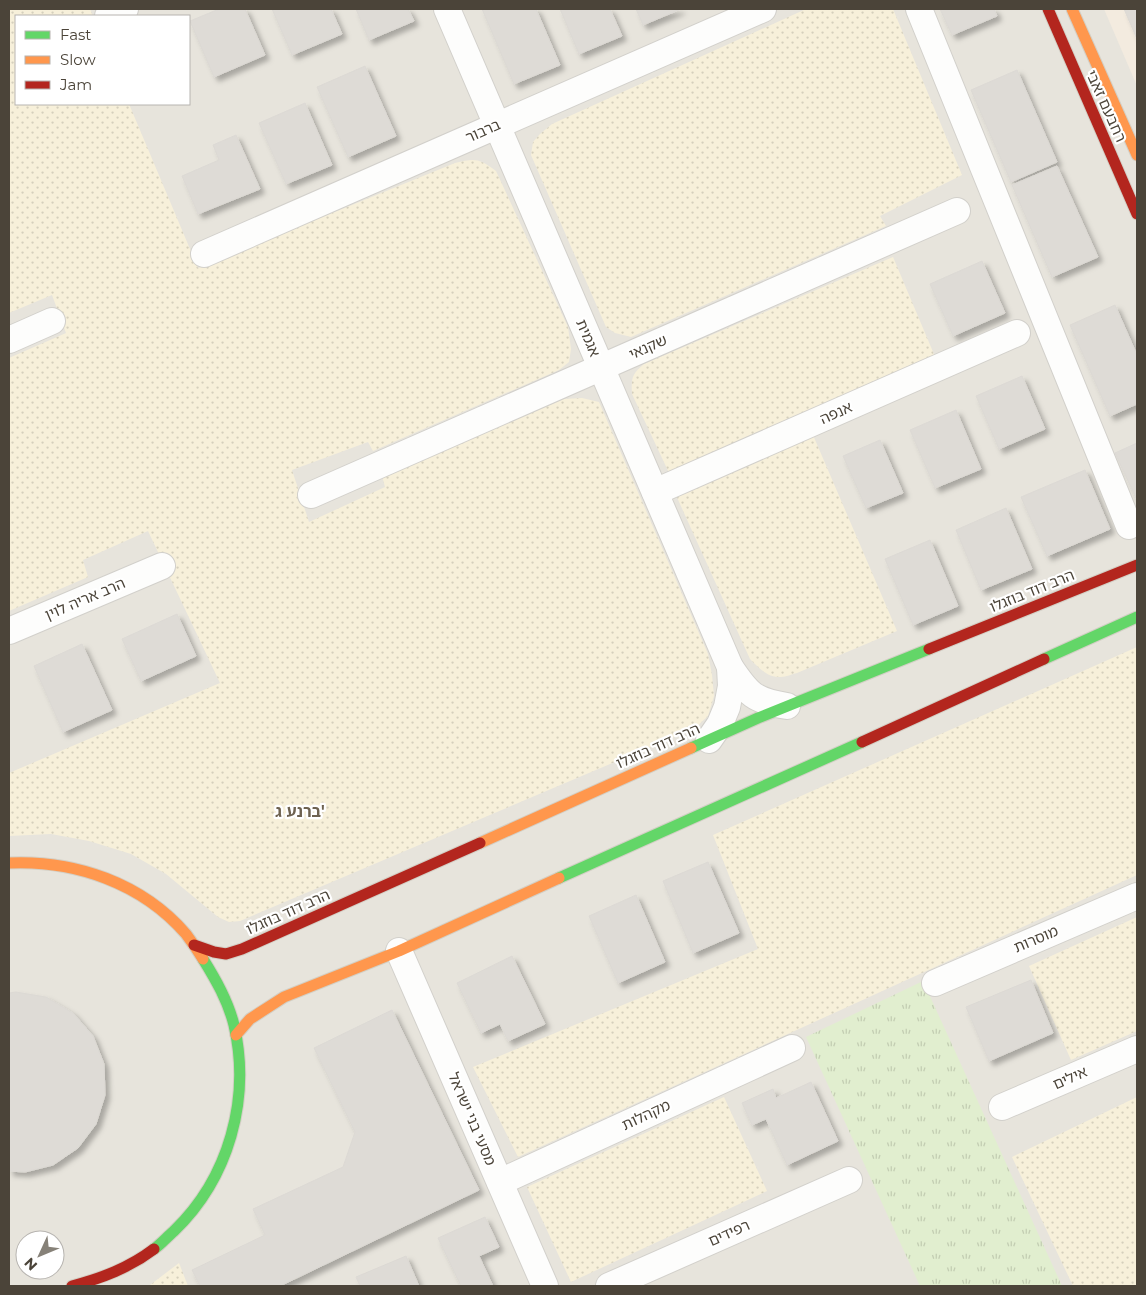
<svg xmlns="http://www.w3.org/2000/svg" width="1146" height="1295" viewBox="0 0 1146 1295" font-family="Montserrat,'Noto Sans Hebrew',sans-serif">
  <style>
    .residential { fill: #e7e4dc; fill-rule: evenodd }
    .commercial { fill: #f3ebdf }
    .grass { fill: url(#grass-tufts) }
    .sand { fill: url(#sand-dots) }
    .building { fill: #dedbd6; stroke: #dcd9d4; filter: url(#shadow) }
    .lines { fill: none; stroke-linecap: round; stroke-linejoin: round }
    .street-casing { stroke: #d2d0cb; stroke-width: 28 }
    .fast-casing { stroke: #d3cfc5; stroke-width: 13 }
    .slow-casing { stroke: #d3cfc5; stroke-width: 13 }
    .jam-casing { stroke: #d3cfc5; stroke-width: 13 }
    .street { stroke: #fdfdfc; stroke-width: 26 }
    .fast { stroke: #63d668; stroke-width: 11 }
    .slow { stroke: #ff974d; stroke-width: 11 }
    .jam { stroke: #b3261e; stroke-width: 11 }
    .labels { text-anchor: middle; stroke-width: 4.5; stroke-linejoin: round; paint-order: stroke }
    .street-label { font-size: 15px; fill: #4b4439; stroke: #fff }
    .neighbourhood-label { font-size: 16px; font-weight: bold; fill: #6e6250; stroke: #fff }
  </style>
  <defs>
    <pattern id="grass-tufts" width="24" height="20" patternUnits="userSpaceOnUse" patternTransform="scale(1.25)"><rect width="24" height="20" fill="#e1eecf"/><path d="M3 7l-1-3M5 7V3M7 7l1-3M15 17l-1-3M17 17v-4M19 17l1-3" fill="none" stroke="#c3cdb2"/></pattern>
    <pattern id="sand-dots" width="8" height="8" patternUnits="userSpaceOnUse" patternTransform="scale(1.25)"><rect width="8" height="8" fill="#f7f0da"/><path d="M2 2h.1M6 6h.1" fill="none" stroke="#d5cfbc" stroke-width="1.8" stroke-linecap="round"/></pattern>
    <filter id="shadow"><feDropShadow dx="4.5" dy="4.5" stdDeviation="2.5" flood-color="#0004"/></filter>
  </defs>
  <rect width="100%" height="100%" fill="#f4f2ee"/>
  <path class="residential" d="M9,9H1137V1286H9ZM16,16H189V104H16ZM25,1240H55V1270H25Z"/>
  <path class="commercial" d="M1104,9H1137V86Z"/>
  <path class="grass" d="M923,981L1062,1286H920L806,1037Z"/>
  <g class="sand">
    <path d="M9,9H90L93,16H16V104H129L198,268L455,163C475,158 479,158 496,171L568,327L571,349L569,362L559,370L373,451L368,442L292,470L309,522L385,487L382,476L564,399L582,398L599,402L708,654L712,675L714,696L708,716L695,728L240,921L229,922L218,917L166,874L131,854L89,841L51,834L9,836V773L220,683L148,531L83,560L88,577L9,611V358L66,333L52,295L9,313Z"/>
    <path d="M806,9H893L962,175L880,216L886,226L631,337L615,333L606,327L531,155L533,142L540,134L552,124Z"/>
    <path d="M893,257L936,359L670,475L632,394C631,378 632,374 644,364Z"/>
    <path d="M813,435L897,631L797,673C792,674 786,677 781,677C768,678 759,668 750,659L675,493Z"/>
    <path d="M1137,647V875L518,1157L473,1067L758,949L713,835Z"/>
    <path d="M1137,917V1031L1071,1060L1029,966Z"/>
    <path d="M724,1097L767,1191L571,1282L527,1187Z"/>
    <path d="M1137,1097V1286H1073L1012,1157Z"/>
    <path d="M179,1263L188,1286H149L150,1285Z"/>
  </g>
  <g class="building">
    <path d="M219,9H245L265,55L214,77L190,21Z"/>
    <path d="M272,9H331L342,34L292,55Z"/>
    <path d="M356,9H408L414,21L369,40Z"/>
    <path d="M482,9H536L560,65L514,84Z"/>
    <path d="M560,9H610L622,36L579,54Z"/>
    <path d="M636,9H681L643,25Z"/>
    <path d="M940,9H994L997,16L952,35Z"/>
    <path d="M1124,9H1137V39Z"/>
    <path d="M365,66L396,136L348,157L317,87Z"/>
    <path d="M1017,70L1057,162L1011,182L971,90Z"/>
    <path d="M305,103L332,165L286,184L259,123Z"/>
    <path d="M236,135L260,189L198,214L182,176L219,160L213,145Z"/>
    <path d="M1057,166L1098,257L1052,277L1012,185Z"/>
    <path d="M982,261L1005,313L953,336L930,284Z"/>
    <path d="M1115,305L1137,355V404L1110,416L1070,325Z"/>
    <path d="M1022,376L1045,429L999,449L976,396Z"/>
    <path d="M956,410L981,469L935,488L910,430Z"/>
    <path d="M880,440L903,493L866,508L843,456Z"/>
    <path d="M1137,443V500L1115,453Z"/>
    <path d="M1085,470L1110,529L1047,556L1021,497Z"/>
    <path d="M1006,508L1032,569L981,590L956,530Z"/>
    <path d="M930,540L958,606L913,625L885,559Z"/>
    <path d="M177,614L196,656L141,681L122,639Z"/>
    <path d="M82,644L112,710L63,732L34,666Z"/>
    <path d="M708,862L739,933L693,953L663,881Z"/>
    <path d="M636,895L665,962L618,983L589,916Z"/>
    <path d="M512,956L545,1024L508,1041L500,1024L481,1033L457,983Z"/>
    <path d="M1031,980L1053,1033L989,1061L966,1007Z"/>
    <path d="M16,992L46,997L73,1013L93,1036L104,1064L105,1095L96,1124L78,1148L53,1165L25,1172L9,1171V993Z"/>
    <path d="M392,1010L479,1190L280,1286H200L192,1270L265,1235L253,1209L343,1167L355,1132L314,1048Z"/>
    <path d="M811,1082L838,1141L787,1165L766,1119L752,1125L742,1103L773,1089L776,1098Z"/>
    <path d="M485,1217L499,1247L479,1256L493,1286H461L438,1238Z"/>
    <path d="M406,1256L419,1286H360L356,1277Z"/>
  </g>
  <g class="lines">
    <defs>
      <g id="street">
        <path d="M447,9L730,667C748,694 754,701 787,706"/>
        <path d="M919,9L1129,526"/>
        <path d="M108,16L125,9"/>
        <path d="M204,254L763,9"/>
        <path d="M9,340L52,321"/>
        <path d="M655,492L1017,333"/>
        <path d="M311,495L957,211"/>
        <path d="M9,631L162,566"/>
        <path d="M709,740L720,724L727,707L731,686L730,667"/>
        <path d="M399,951L545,1286"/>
        <path d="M935,983L1137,896"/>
        <path d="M1002,1107L1137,1049"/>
        <path d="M500,1182L792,1048"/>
        <path d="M609,1286L849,1180"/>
      </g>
      <g id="fast">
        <path d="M1044,659L1137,617"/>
        <path d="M691,748L758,718L929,649"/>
        <path d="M559,878L862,742"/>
        <path d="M154,1249C161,1244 167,1237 174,1231C229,1178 251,1099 234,1025C228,1001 216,980 203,959"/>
      </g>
      <g id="slow">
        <path d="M1072,9L1137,155"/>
        <path d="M480,843L691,748"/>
        <path d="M9,863C75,860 142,883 186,934C192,942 198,951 203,959"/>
        <path d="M236,1035L250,1019L284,997L399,951L559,878"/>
      </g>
      <g id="jam">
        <path d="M1048,9L1137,214"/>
        <path d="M929,649L1137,565"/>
        <path d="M862,742L1044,659"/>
        <path d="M194,945L214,952L226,954L242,949L480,843"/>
        <path d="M72,1286C102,1278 129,1268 154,1249"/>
      </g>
    </defs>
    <use href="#street" class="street-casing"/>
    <use href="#fast" class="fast-casing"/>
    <use href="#slow" class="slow-casing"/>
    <use href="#jam" class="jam-casing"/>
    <use href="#street" class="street"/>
    <use href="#fast" class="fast"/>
    <use href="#slow" class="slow"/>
    <use href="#jam" class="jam"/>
  </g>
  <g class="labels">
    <g class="street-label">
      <text transform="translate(1106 106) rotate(66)" y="5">רחבעם זאבי</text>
      <text transform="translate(483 131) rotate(-24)" y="5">ברבור</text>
      <text transform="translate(588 338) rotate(67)" y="5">אגמית</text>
      <text transform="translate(648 347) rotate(-24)" y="5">שקנאי</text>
      <text transform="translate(836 413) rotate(-24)" y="5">אנפה</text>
      <text transform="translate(1032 591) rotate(-22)" y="5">הרב דוד בוזגלו</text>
      <text transform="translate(85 599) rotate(-23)" y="5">הרב אריה לוין</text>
      <text transform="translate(658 746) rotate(-24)" y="5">הרב דוד בוזגלו</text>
      <text transform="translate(288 912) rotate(-24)" y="5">הרב דוד בוזגלו</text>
      <text transform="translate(1036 939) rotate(-23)" y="5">מוסרות</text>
      <text transform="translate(1070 1078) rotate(-24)" y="5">אילים</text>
      <text transform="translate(646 1115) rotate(-25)" y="5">מקהלות</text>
      <text transform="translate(472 1119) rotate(67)" y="5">מסעי בני ישראל</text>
      <text transform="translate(729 1233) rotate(-24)" y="5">רפידים</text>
    </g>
    <g class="neighbourhood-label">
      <text x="300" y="817">ברנע ג'</text>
    </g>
  </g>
  <rect width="1146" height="1295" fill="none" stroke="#4b4439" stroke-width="20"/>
  <rect x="15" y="15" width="175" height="90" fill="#ffffff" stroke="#b7b4b0"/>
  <rect x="25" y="31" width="25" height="8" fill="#63d668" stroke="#b7b4b0"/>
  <text x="60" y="40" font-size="15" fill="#4b4439">Fast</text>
  <rect x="25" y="56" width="25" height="8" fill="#ff974d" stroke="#b7b4b0"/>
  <text x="60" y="65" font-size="15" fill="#4b4439">Slow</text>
  <rect x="25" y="81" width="25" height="8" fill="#b3261e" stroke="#b7b4b0"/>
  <text x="60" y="90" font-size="15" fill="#4b4439">Jam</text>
  <g transform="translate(40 1255) rotate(226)"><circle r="24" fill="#ffffff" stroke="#b7b4b0"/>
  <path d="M0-4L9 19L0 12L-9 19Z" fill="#868178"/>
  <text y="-8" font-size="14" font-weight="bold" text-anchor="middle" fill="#4b4439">N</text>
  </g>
</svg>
